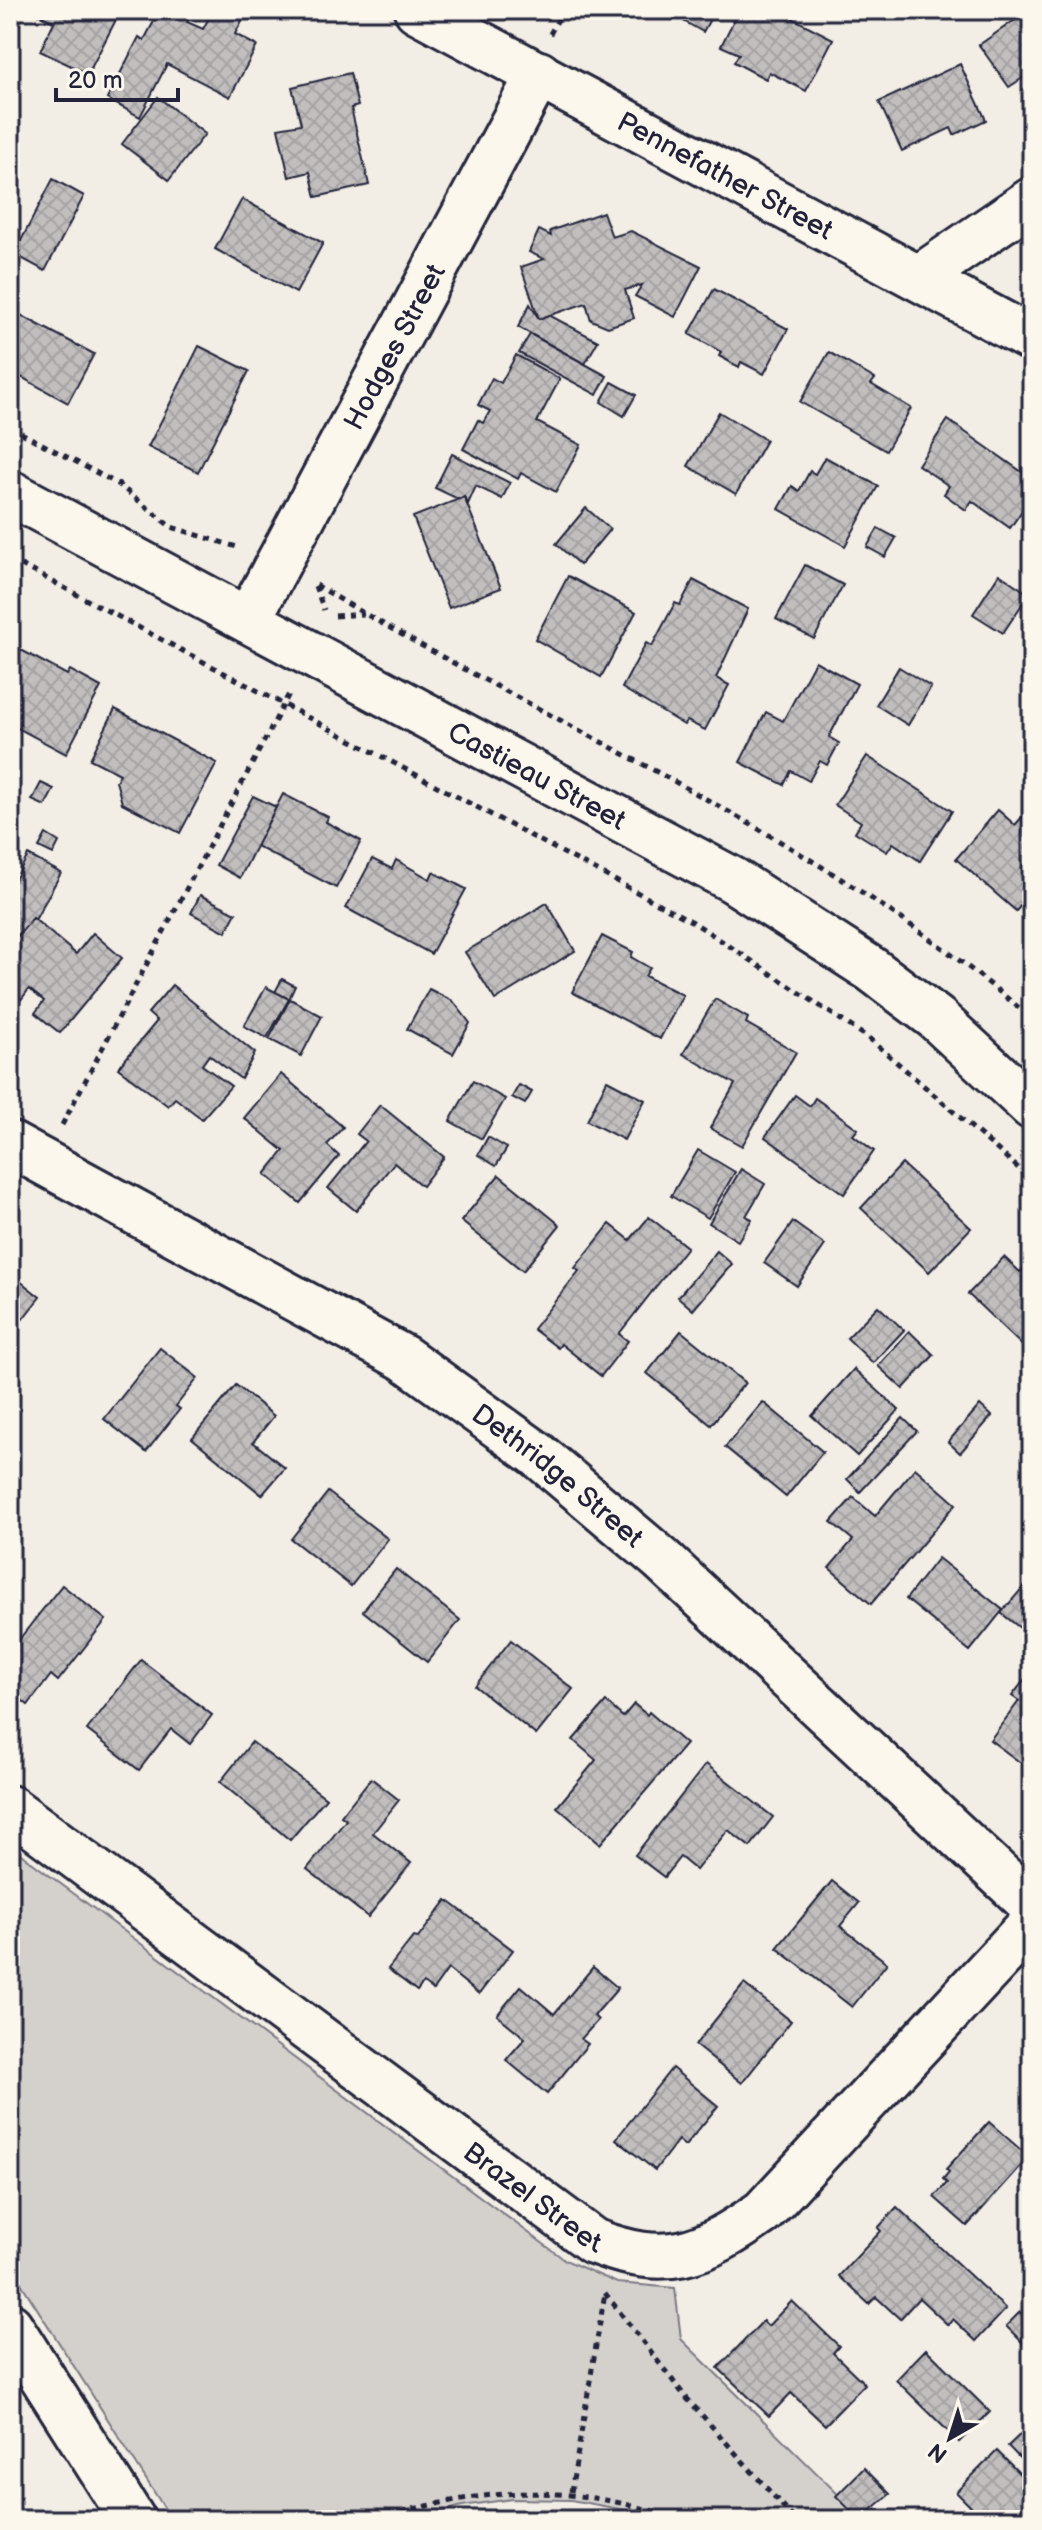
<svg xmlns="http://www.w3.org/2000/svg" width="1042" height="2530" viewBox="0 0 1042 2530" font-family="'Balsamiq Sans',sans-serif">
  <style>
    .park { fill: #d4d1cc; stroke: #7b7a84; stroke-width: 2 }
    .building { fill: url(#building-cross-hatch); stroke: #22223b; stroke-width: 2 }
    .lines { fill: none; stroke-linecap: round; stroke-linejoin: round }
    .minor-casing { stroke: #22223b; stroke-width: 50 }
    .path { stroke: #22223b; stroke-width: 5; stroke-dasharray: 6 6; stroke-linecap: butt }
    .minor { stroke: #fbf7ec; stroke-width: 44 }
    .labels { text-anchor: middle; stroke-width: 6; stroke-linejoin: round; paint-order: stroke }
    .street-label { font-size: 28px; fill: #22223b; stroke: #fbf7ec }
  </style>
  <defs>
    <pattern id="building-cross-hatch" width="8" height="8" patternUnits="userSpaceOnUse" patternTransform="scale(2)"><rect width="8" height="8" fill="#c2bebe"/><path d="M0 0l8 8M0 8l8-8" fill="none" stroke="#a6a3a4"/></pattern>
  </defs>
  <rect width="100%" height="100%" fill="#f2eee5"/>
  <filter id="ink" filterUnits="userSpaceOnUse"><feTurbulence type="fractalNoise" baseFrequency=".0125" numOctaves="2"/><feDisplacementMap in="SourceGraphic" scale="16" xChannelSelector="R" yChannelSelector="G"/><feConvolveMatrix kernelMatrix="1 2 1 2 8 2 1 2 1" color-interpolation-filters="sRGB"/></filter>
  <g filter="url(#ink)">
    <path class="park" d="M10,1846L565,2260L617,2283L675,2288L681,2339L864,2520H656L625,2510L571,2500L512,2499L462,2506L411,2520H172L10,2266Z"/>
    <g class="building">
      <path d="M30,10H121L88,74L40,51L54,22Z"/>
      <path d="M160,10H193L187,22L203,29L213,10H231L244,17L235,34L257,46L230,97L167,64L140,117L107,99L139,37L144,40Z"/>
      <path d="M664,10H715L703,32Z"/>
      <path d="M739,10H777L833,39L806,91L769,72L766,79L734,62L739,54L721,46Z"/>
      <path d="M1018,10H1032V72L1009,87L979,45L1022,15Z"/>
      <path d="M960,64L986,120L954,135L951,128L902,151L879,102Z"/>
      <path d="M350,73L358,106L351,108L369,185L316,197L310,172L289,177L278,128L301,124L292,87Z"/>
      <path d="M158,97L205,134L169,180L122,144Z"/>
      <path d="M53,179L84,196L45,271L14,254Z"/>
      <path d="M242,199L323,243L296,293L215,249Z"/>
      <path d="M603,212L612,237L631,231L701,266L675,317L635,296L642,285L625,290L634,318L608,327L591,320L586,303L539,319L521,267L544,259L529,252L539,230L551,236L550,231Z"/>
      <path d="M714,289L788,329L764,374L741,362L739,367L719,356L721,352L689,334Z"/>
      <path d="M530,304L539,319L549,315L598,341L585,364L518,327Z"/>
      <path d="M11,310L94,354L68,403L10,371Z"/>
      <path d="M530,334L607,376L597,395L519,353Z"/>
      <path d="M199,346L249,371L198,472L148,447Z"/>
      <path d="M829,352L875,379L871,384L911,408L886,451L800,402Z"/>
      <path d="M516,355L560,379L537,422L581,445L556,492L521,473L518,479L463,449L478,420L483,423L490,411L478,405L492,378L501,383Z"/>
      <path d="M612,382L636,395L624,416L601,402Z"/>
      <path d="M719,412L766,440L736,494L688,466Z"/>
      <path d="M948,420L1032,479V496L1010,528L972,501L966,510L944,494L949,486L918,465Z"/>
      <path d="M452,454L510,483L502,499L476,486L468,504L464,497L458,499L435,488Z"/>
      <path d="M825,457L878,486L845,546L779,509L792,486L799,491L810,471L815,474Z"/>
      <path d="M464,497L501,588L449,608L413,517Z"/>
      <path d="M586,508L610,529L580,565L556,544Z"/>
      <path d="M878,528L896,538L885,557L867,547Z"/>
      <path d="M805,565L843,585L814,639L776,619Z"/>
      <path d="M999,574L1029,594L1003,633L973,614Z"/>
      <path d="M568,576L636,612L601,677L535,639Z"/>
      <path d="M693,580L748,609L716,678L729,685L705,730L687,721L684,725L622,688L646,643L652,646L675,603L680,605Z"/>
      <path d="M10,644L67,675L70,670L101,687L66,754L10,724Z"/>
      <path d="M815,661L857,684L829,737L839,743L827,765L820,761L809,781L791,771L784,785L740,762L766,712L783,721Z"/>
      <path d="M899,667L931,687L908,725L876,705Z"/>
      <path d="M115,709L217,763L180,833L122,803L116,781L120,774L90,759Z"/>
      <path d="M867,756L952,811L920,861L893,843L887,852L855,832L861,822L835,805Z"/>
      <path d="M41,783L54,789L45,806L32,800Z"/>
      <path d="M283,794L328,817L326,822L361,841L336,888L256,846Z"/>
      <path d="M253,796L276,807L240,878L216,865Z"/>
      <path d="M1032,806V893L1016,911L956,859L998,810L1015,825Z"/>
      <path d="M46,834L59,842L53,854L39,847Z"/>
      <path d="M28,855L61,873L35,920L33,918L10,945V889Z"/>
      <path d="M372,859L392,869L396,860L430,879L433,872L466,889L431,954L346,908Z"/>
      <path d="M200,895L236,913L226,932L191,913Z"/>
      <path d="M547,903L575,951L495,1000L465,952Z"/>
      <path d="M33,918L76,954L93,933L122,958L60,1033L35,1013L44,1001L29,989L20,1001L10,992V945Z"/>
      <path d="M602,936L633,952L631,957L650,968L645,976L683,995L660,1039L572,992Z"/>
      <path d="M282,979L295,986L289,999L275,992Z"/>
      <path d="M172,985L255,1053L241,1079L209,1055L202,1065L231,1086L202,1119L175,1098L168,1106L118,1068L157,1021L148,1013Z"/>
      <path d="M266,987L289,999L267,1038L244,1026Z"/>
      <path d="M429,989L453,1001L470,1023L453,1054L407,1029Z"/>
      <path d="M290,999L322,1016L301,1056L269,1039Z"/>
      <path d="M715,999L748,1018L746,1023L796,1052L742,1146L710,1128L735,1084L683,1054Z"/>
      <path d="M281,1074L343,1127L327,1145L339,1156L300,1203L265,1174L284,1151L244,1118Z"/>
      <path d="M607,1080L645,1100L624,1140L587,1121Z"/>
      <path d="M473,1081L505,1099L482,1139L450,1121Z"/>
      <path d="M519,1085L532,1092L525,1104L512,1097Z"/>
      <path d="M795,1095L810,1106L815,1098L858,1129L853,1135L874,1151L844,1194L765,1137Z"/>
      <path d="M380,1105L444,1157L422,1186L394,1163L356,1211L328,1188L366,1141L357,1134Z"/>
      <path d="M488,1137L507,1148L496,1166L478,1155Z"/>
      <path d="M698,1150L735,1172L708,1218L671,1196Z"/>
      <path d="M902,1164L971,1228L929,1272L861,1208Z"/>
      <path d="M741,1169L765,1184L746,1216L752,1219L738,1241L709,1223Z"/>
      <path d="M499,1175L560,1225L523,1271L461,1221Z"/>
      <path d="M649,1217L687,1247L619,1334L628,1341L601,1376L561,1344L558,1348L533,1329L579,1271L575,1268L610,1224L630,1240Z"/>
      <path d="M793,1222L825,1245L797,1286L764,1263Z"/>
      <path d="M717,1251L732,1264L693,1310L678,1297Z"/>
      <path d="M1004,1257L1020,1272L1025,1267L1032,1274V1355L968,1294Z"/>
      <path d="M10,1273L40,1297L10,1335Z"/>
      <path d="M878,1306L904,1330L873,1363L847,1338Z"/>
      <path d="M681,1331L745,1383L711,1425L647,1373Z"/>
      <path d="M909,1331L934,1355L903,1389L878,1366Z"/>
      <path d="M160,1348L198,1378L176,1406L180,1409L146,1452L104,1419Z"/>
      <path d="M854,1369L899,1410L857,1456L812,1416Z"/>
      <path d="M236,1385L274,1416L253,1442L285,1468L262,1495L192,1438Z"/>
      <path d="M763,1402L823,1452L786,1497L725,1447Z"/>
      <path d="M980,1405L992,1416L960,1453L948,1442Z"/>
      <path d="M903,1418L917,1431L860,1492L847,1479Z"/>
      <path d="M915,1468L956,1504L871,1604L829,1568L853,1540L831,1522L853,1497L875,1516Z"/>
      <path d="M328,1492L388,1539L351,1586L291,1539Z"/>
      <path d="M938,1558L1003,1610L970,1651L906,1599Z"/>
      <path d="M396,1569L460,1620L427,1662L363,1611Z"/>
      <path d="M1032,1577V1615L1020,1628L1001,1613Z"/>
      <path d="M62,1585L106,1620L58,1681L51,1675L28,1705L10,1691V1651Z"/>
      <path d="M511,1640L573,1689L536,1735L475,1686Z"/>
      <path d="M141,1660L212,1715L190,1744L171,1729L139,1770L87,1730Z"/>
      <path d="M1032,1670V1765L1029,1769L990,1740L1019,1701L1012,1696Z"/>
      <path d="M606,1702L623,1717L634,1704L647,1715L649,1712L686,1744L600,1844L557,1807L596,1760L573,1740Z"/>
      <path d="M252,1742L326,1798L290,1840L220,1782Z"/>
      <path d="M706,1764L773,1817L750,1847L728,1830L696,1870L680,1857L664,1877L635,1855Z"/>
      <path d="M371,1778L399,1800L373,1833L411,1863L368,1917L307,1869L346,1820L341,1816Z"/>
      <path d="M832,1881L859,1903L840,1926L887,1963L852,2007L777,1948Z"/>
      <path d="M447,1900L513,1950L479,1994L448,1969L433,1990L423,1983L417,1991L388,1969L413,1937L418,1938Z"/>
      <path d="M593,1967L618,1988L594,2016L598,2020L581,2039L588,2044L547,2094L506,2060L525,2038L497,2015L521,1986L554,2014Z"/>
      <path d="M744,1984L791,2021L742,2083L695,2045Z"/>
      <path d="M672,2068L718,2106L685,2146L678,2140L655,2170L616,2139Z"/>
      <path d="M989,2122L1029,2157L967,2226L934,2197L947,2183L943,2179L949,2172L946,2169Z"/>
      <path d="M897,2207L1006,2309L976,2341L953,2319L948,2325L919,2298L900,2319L876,2297L869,2304L839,2276L881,2231L878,2228Z"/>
      <path d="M792,2301L839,2346L833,2353L865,2384L825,2425L791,2393L769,2416L718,2368L763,2321L768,2326Z"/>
      <path d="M1020,2312L1032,2324V2342L1027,2347L1006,2326Z"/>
      <path d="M926,2349L990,2412L959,2442L896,2380Z"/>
      <path d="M1025,2430L1032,2437V2471L1008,2446Z"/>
      <path d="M997,2451L1032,2486V2503L1021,2514L1029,2520H984L956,2492Z"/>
      <path d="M864,2468L890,2494L860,2520L836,2496Z"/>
    </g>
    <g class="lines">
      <defs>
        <g id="minor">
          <path id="s1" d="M417,10L1032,339"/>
          <path d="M920,277L1032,200"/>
          <path id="s2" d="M10,493L733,880L871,969L936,1018L1032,1107"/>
          <path id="s3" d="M248,620L539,74"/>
          <path id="s4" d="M10,1144L404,1358L537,1454L661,1559L1032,1905"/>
          <path id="s5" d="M10,1808L593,2241C667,2269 700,2256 763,2212L1032,1923"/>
          <path d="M10,2326L133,2520"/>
        </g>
      </defs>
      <use href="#minor" class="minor-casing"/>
      <g class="path">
        <path d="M550,34L563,10"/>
        <path d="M10,427L118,484L171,527L240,548"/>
        <path d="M10,559L693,922L870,1039L1032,1180"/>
        <path d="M316,585C556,729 818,834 1032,1019"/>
        <path d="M315,586L324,610"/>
        <path d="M335,616L364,614"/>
        <path d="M62,1125L290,692"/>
        <path d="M605,2293L684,2395L795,2520"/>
        <path d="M571,2492L605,2293"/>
        <path d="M379,2520C394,2511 415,2509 432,2505C524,2484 595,2492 684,2520"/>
      </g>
      <use href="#minor" class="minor"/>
    </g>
  </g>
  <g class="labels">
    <g class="street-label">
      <text dy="10" stroke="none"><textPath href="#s1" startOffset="350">Pennefather Street</textPath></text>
      <text dy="10" stroke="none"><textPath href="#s3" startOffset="310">Hodges Street</textPath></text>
      <text dy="10" stroke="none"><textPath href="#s2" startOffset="598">Castieau Street</textPath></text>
      <text dy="10" stroke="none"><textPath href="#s4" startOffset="642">Dethridge Street</textPath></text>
      <text dy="10" stroke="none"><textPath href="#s5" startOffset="652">Brazel Street</textPath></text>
    </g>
  </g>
  <rect width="1042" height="2530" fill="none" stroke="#fbf7ec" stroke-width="40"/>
  <rect x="20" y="20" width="1002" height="2490" fill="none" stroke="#22223b" stroke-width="3" filter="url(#ink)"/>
  <g transform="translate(950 2438) rotate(219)" stroke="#fbf7ec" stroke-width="6" paint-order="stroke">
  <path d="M0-6L14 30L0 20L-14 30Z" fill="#22223b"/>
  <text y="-12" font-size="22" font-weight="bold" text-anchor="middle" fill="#22223b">N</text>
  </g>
  <path d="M56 88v12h122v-12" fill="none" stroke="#22223b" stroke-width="4"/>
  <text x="68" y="88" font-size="24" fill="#22223b" stroke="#fbf7ec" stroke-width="6" paint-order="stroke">20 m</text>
</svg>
